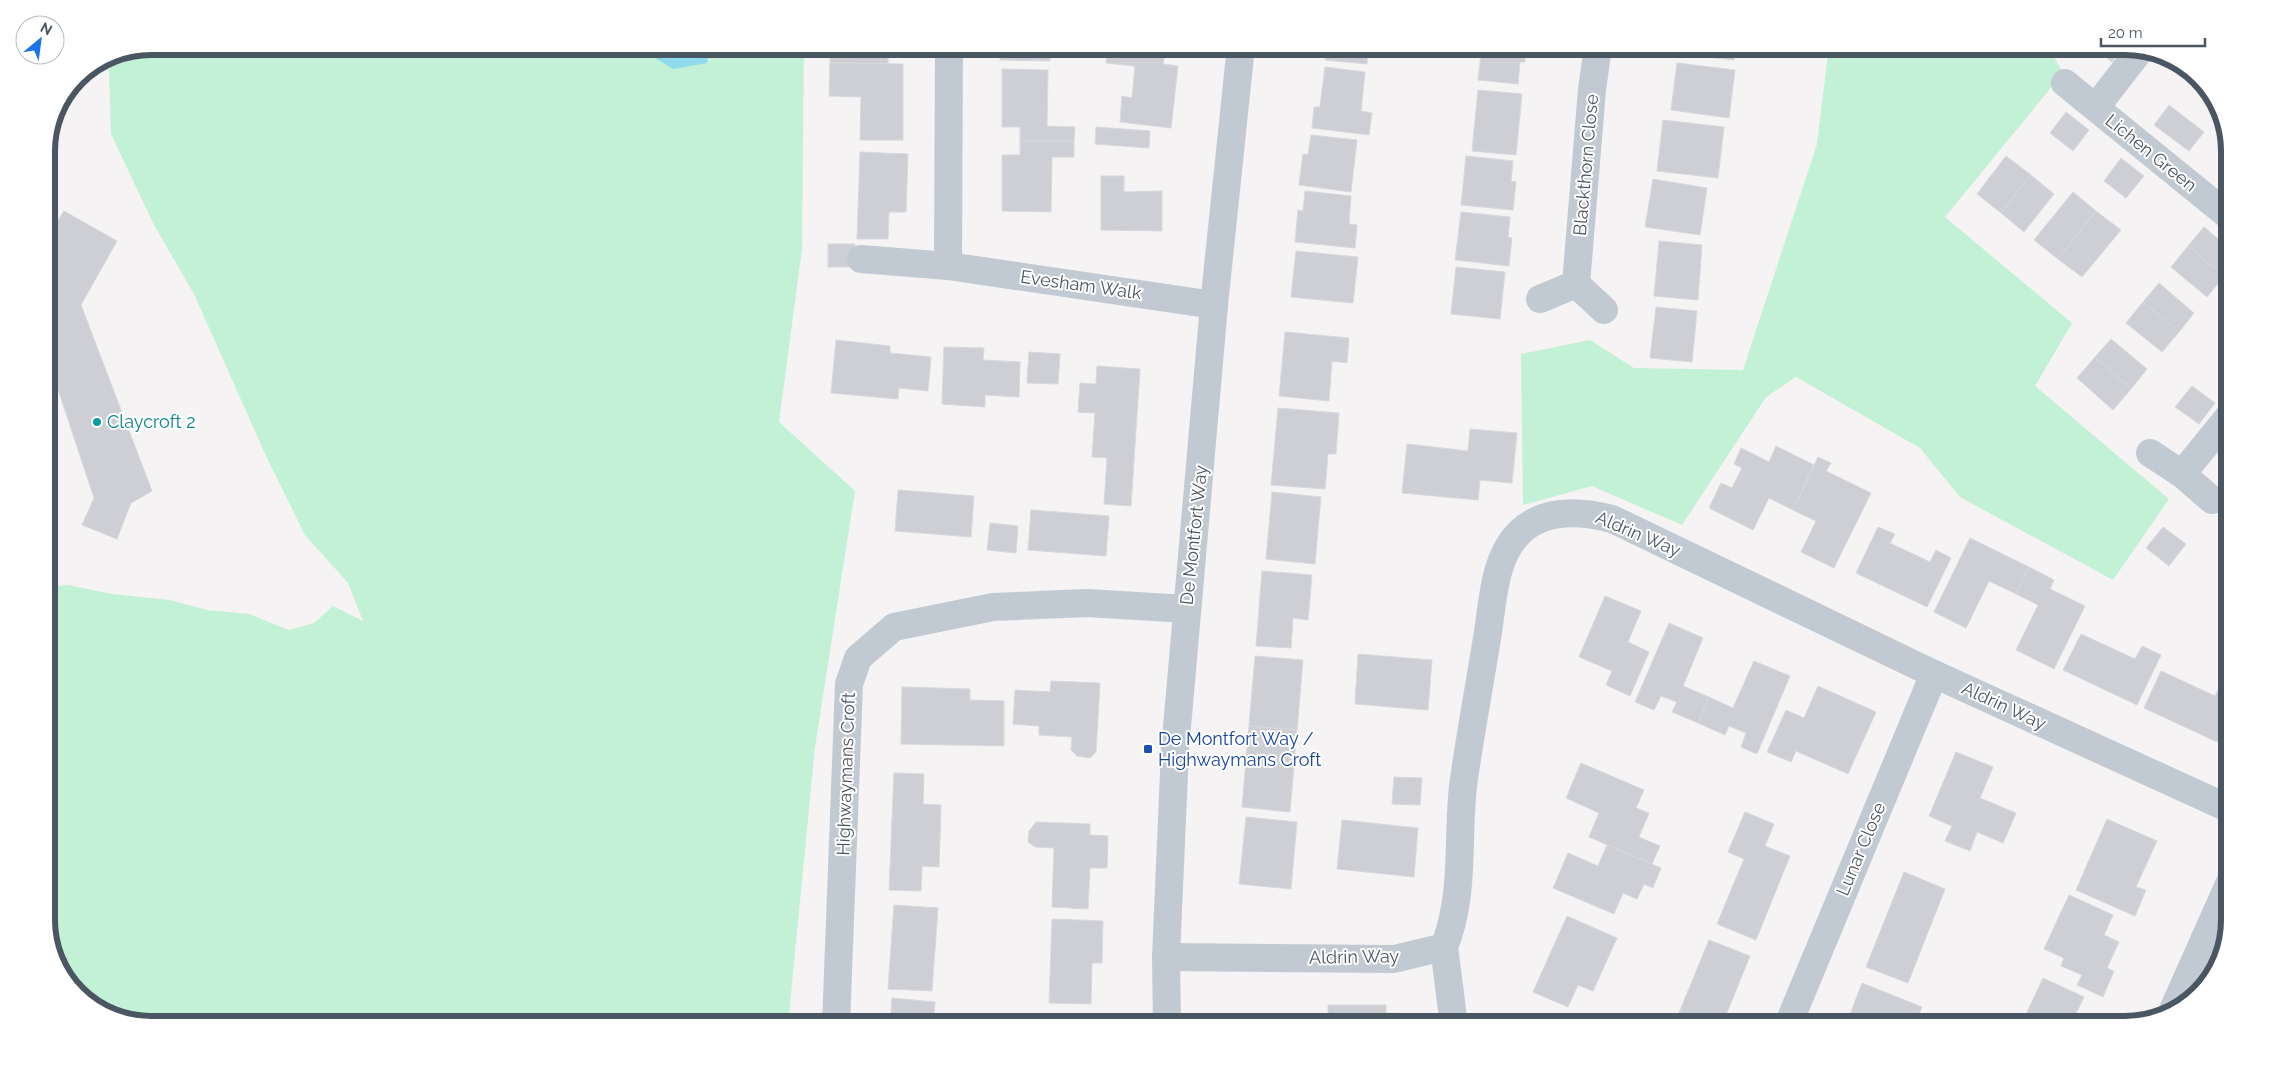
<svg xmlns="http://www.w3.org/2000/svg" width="2276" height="1071" viewBox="0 0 2276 1071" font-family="Raleway,sans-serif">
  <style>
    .green { fill: #c3f1d5 }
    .water { fill: #90daee }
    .building { fill: #cdcfd5; stroke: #d7d9de }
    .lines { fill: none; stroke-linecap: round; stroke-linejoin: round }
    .minor { stroke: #c1cad2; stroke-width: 28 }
    .culture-dot { fill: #0f9aa8; stroke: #fff; stroke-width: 2 }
    .transit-dot { fill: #1a4fb4; stroke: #fff; stroke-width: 2 }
    .labels { text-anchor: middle; stroke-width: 4; stroke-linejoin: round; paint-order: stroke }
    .street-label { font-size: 18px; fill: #4a5661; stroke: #fff }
    .culture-label { font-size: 18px; fill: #0d838f; stroke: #fff; text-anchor: start }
    .transit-label { font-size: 18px; fill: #164399; stroke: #fff; text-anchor: start }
    .rim { fill: none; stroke: #4a5661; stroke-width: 6 }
  </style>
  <rect width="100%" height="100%" fill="#f5f3f3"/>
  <g class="green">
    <path d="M151,46H804L802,249L779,422L855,491L815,747L788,1025H151L111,1017L64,978L46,927V587L68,585L112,594L170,600L207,610L249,614L289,630L314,623L333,606L363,621L348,583L305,535L266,456L194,294L154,225L111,134L109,68L104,59L111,54Z"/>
    <path d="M1829,46H2048L2063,73L1945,217L2072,323L2035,386L2169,499L2113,580L1960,497L1920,448L1796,377L1766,397L1682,525L1592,486L1523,505L1521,354L1590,340L1634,368L1743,370L1817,144Z"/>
  </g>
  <path class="water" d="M641,46H710L707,63L673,69L641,49Z"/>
  <g class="building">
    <path d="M866,46H907V53L888,52V64L830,63V51H866Z"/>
    <path d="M1000,46H1050V61L1000,60Z"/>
    <path d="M1327,46H1368L1367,64L1325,60Z"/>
    <path d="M1482,46H1526L1525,62H1520L1518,84L1478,80Z"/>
    <path d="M1679,46H1735L1734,60L1678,54Z"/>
    <path d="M2092,46H2124L2112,62Z"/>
    <path d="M1108,47L1165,53L1163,64L1178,66L1171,128L1120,122L1122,96L1132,98L1135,66L1106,63Z"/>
    <path d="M830,63L903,64V140H860L861,97L829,96Z"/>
    <path d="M1677,63L1735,70L1729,118L1671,110Z"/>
    <path d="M1325,67L1365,72L1361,111L1372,113L1369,135L1312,128L1314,107H1320Z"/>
    <path d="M1002,69L1048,70L1047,126L1075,127L1074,141H1020V127H1002Z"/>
    <path d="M1478,90L1522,94L1516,155L1472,151Z"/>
    <path d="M2169,105L2204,132L2189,151L2154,125Z"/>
    <path d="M2066,112L2089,130L2073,151L2050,133Z"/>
    <path d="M1663,120L1724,127L1718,178L1657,171Z"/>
    <path d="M1096,127L1150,131L1149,148L1095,144Z"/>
    <path d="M1311,135L1357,140L1351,192L1299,185L1303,154L1308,155Z"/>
    <path d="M1020,141H1074V157H1052L1051,212L1002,211V155H1020Z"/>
    <path d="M860,152L908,154L906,212H889L888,239H857Z"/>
    <path d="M1466,156L1513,161L1511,181L1516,182L1513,210L1461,205Z"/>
    <path d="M2006,156L2031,175L2001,213L1977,194Z"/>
    <path d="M2121,158L2144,176L2126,198L2104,181Z"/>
    <path d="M2031,175L2054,194L2024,232L2001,213Z"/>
    <path d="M1101,176H1124V192L1162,191V231L1101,230Z"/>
    <path d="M1653,179L1707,188L1700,235L1645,227Z"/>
    <path d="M1305,191L1351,196L1349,224L1357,225L1355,248L1295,242L1298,210L1303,211Z"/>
    <path d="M2073,192L2096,211L2058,259L2034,240Z"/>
    <path d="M64,211L117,241L81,305L152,491L131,503L117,539L82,525L94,498L46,353V216L57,222Z"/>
    <path d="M2096,211L2121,230L2082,277L2058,259Z"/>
    <path d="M1461,212L1510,217L1508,237L1512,238L1509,266L1455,260Z"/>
    <path d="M2204,227L2230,249V269L2224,276L2188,246Z"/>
    <path d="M1659,241L1702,245L1698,300L1654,296Z"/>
    <rect x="828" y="244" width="27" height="23"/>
    <path d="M2188,246L2224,276L2207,297L2171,267Z"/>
    <path d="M1296,251L1358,257L1353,303L1291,297Z"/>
    <path d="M1456,267L1505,272L1500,319L1451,314Z"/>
    <path d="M2159,283L2194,313L2179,332L2143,302Z"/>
    <path d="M2143,302L2179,332L2162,352L2126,323Z"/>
    <path d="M1656,307L1697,311L1692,362L1650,358Z"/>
    <path d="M1285,332L1349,338L1347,363L1332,361L1329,401L1279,396Z"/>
    <path d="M2111,339L2147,369L2131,389L2095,357Z"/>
    <path d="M836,340L890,346V353L931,357L928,391L899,388L898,399L831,393Z"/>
    <path d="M944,347L984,348L983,360L1020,362L1019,397L985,395V407L942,404Z"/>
    <path d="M1029,352L1060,354L1058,384L1027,383Z"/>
    <path d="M2095,357L2131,389L2113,410L2077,378Z"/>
    <path d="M1097,366L1140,369L1131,506L1104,504L1107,458L1092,457L1095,413L1078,412L1080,383L1096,384Z"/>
    <path d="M2192,386L2215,403L2199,424L2175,407Z"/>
    <path d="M1278,408L1339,413L1336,454H1328L1325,489L1271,485Z"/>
    <path d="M1470,429L1517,433L1512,483L1480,480L1478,500L1402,493L1407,444L1468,451Z"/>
    <path d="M1776,446L1814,465L1793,510L1769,498L1753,530L1709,508L1721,483L1732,488L1742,468L1734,464L1741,448L1769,462Z"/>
    <path d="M1818,457L1831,463L1826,471L1871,493L1834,568L1801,552L1816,521L1793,510Z"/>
    <path d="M898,490L974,496L971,537L895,531Z"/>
    <path d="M1272,492L1321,497L1315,564L1266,559Z"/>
    <path d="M1031,510L1109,516L1106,556L1028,550Z"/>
    <path d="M990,523L1018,526L1016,553L987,550Z"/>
    <path d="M1878,527L1895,534L1890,543L1930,562L1936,550L1951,558L1927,607L1856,573Z"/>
    <path d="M2163,527L2186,544L2169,566L2146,548Z"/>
    <path d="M1970,538L2029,567L2016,594L1989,581L1966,628L1934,612Z"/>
    <path d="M2029,567L2054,580L2050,589L2085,606L2054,669L2016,650L2038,605L2016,594Z"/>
    <path d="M1262,571L1312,575L1308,620L1293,618L1291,648L1256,646Z"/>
    <path d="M2230,582V600L2221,593Z"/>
    <path d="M1605,596L1641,611L1628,642L1649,652L1630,696L1606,685L1612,671L1579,657Z"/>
    <path d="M1669,623L1703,638L1683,686L1709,697L1698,723L1672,712L1677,702L1661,696L1654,710L1635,702Z"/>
    <path d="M2081,634L2135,659L2142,646L2161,655L2137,705L2063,670Z"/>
    <path d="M1358,654L1432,660L1428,710L1355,704Z"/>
    <path d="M1255,656L1303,660L1297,730L1249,726Z"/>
    <path d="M1754,661L1790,676L1757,754L1741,747L1746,733L1729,726L1725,735L1698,723L1709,697L1733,708Z"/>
    <path d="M2161,671L2215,696L2221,684L2230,688V715L2217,742L2144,708Z"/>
    <path d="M1051,681L1100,683L1096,752L1090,758L1077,756L1071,750L1072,737L1039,735V726L1013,724L1015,690L1050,692Z"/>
    <path d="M1818,686L1876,712L1848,774L1796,751L1791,762L1767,752L1786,710L1804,718Z"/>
    <path d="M902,687L970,689V700L1004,701V746L901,744Z"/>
    <path d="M1249,726L1297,730L1290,812L1242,807Z"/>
    <path d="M1956,752L1993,767L1980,798L2016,813L2003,843L1977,832L1970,851L1945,841L1952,826L1929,816Z"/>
    <path d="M1581,763L1644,790L1636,808L1649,813L1639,837L1660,846L1652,864L1589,837L1599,813L1566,798Z"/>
    <path d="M894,773L924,774L923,804L941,805L939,867L922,866L921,891L889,890Z"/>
    <path d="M1394,777L1422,778L1420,805L1392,804Z"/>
    <path d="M1745,812L1774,824L1765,846L1790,856L1756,940L1717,924L1744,859L1728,852Z"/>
    <path d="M1246,817L1297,822L1291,889L1239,884Z"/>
    <path d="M2107,819L2157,841L2136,887L2146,890L2135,916L2076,890Z"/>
    <path d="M1342,820L1418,828L1414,877L1337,869Z"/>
    <path d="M1036,822L1090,824V835L1108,836L1107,868H1090L1088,909L1052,907L1054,848L1035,847L1028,842L1029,831Z"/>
    <path d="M1607,845L1661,868L1653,888L1644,884L1637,899L1623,893L1614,914L1553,888L1568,853L1598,866Z"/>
    <path d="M1904,872L1945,889L1908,983L1866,967Z"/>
    <path d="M2069,895L2113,915L2104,935L2119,942L2107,968L2114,971L2103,997L2077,985L2082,975L2061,966L2064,958L2044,949Z"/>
    <path d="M894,905L938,908L932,991L888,989Z"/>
    <path d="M1567,916L1617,938L1593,991L1578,985L1568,1007L1533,992Z"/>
    <path d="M1052,919L1103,921L1102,963H1092L1091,1004L1049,1003Z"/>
    <path d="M1709,940L1750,956L1722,1025H1674Z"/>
    <path d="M2043,978L2084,997L2073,1020L2083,1025H2021Z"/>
    <path d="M1862,983L1922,1007L1915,1025H1846Z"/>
    <path d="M892,998L935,1002L933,1025H890Z"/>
    <path d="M1328,1005H1386V1013L1407,1014V1025H1328Z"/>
    <path d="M1049,1015L1106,1019L1105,1025H1048Z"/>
    <path d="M1233,1015L1295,1018L1294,1025H1233Z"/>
  </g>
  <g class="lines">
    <g class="minor">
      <path d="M2065,83L2230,217"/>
      <path d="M2096,107L2141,49"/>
      <path d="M861,259L948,266L1214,305"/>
      <path d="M948,266L949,46"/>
      <path d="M1576,284L1592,90L1598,46"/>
      <path d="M1540,299L1576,284L1604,310"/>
      <path d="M2150,453L2182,474L2212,500"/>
      <path d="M2182,474L2230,415"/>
      <path d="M1444,947L1454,1025"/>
      <path d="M1166,957L1394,959L1444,947C1465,896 1457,840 1463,786C1470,735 1480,683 1488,632C1493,600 1494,558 1519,533C1544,508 1581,511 1612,519L1934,674L2230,809"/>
      <path d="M2173,1010L2230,882"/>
      <path d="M836,1025L849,684L858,658L894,627L993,607L1087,603L1187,609"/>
      <path d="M1167,1025L1166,957L1175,750L1214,305L1241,46"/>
      <path d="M1788,1025L1934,674"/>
    </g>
  </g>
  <circle class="culture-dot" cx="97" cy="422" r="5"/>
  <rect class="transit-dot" x="1143" y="744" width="10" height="10" rx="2.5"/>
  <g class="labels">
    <g class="street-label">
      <text transform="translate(2151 153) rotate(39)" y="6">Lichen Green</text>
      <text transform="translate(1586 165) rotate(-85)" y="6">Blackthorn Close</text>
      <text transform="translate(1081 285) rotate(8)" y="6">Evesham Walk</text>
      <text transform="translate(1638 534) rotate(23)" y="6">Aldrin Way</text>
      <text transform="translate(1194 535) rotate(-84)" y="6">De Montfort Way</text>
      <text transform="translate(2004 706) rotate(25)" y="6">Aldrin Way</text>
      <text transform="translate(846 774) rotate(-88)" y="6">Highwaymans Croft</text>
      <text transform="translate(1861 849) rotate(-67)" y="6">Lunar Close</text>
      <text transform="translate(1354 957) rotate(-1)" y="6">Aldrin Way</text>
    </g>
    <g class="culture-label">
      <text x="107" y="428">Claycroft 2</text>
    </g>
    <g class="transit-label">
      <text x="1158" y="745">De Montfort Way /<tspan x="1158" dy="21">Highwaymans Croft</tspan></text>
    </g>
  </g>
  <path d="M0 0H2276V1071H0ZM151 55H2125A96 96 0 0 1 2221 151V920A96 96 0 0 1 2125 1016H151A96 96 0 0 1 55 920V151A96 96 0 0 1 151 55Z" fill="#fff" fill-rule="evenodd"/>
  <path class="rim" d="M151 55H2125A96 96 0 0 1 2221 151V920A96 96 0 0 1 2125 1016H151A96 96 0 0 1 55 920V151A96 96 0 0 1 151 55Z"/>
  <g transform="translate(40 40) rotate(29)"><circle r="24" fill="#ffffff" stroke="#b7bbc0"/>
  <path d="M0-4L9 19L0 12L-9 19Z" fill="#1a73e8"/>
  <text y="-8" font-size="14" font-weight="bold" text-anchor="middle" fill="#4a5661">N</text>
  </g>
  <path d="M2101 38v8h104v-8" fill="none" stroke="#4a5661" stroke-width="2.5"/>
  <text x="2108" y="38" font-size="15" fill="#4a5661" stroke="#ffffff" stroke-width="4" paint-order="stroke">20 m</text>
</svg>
